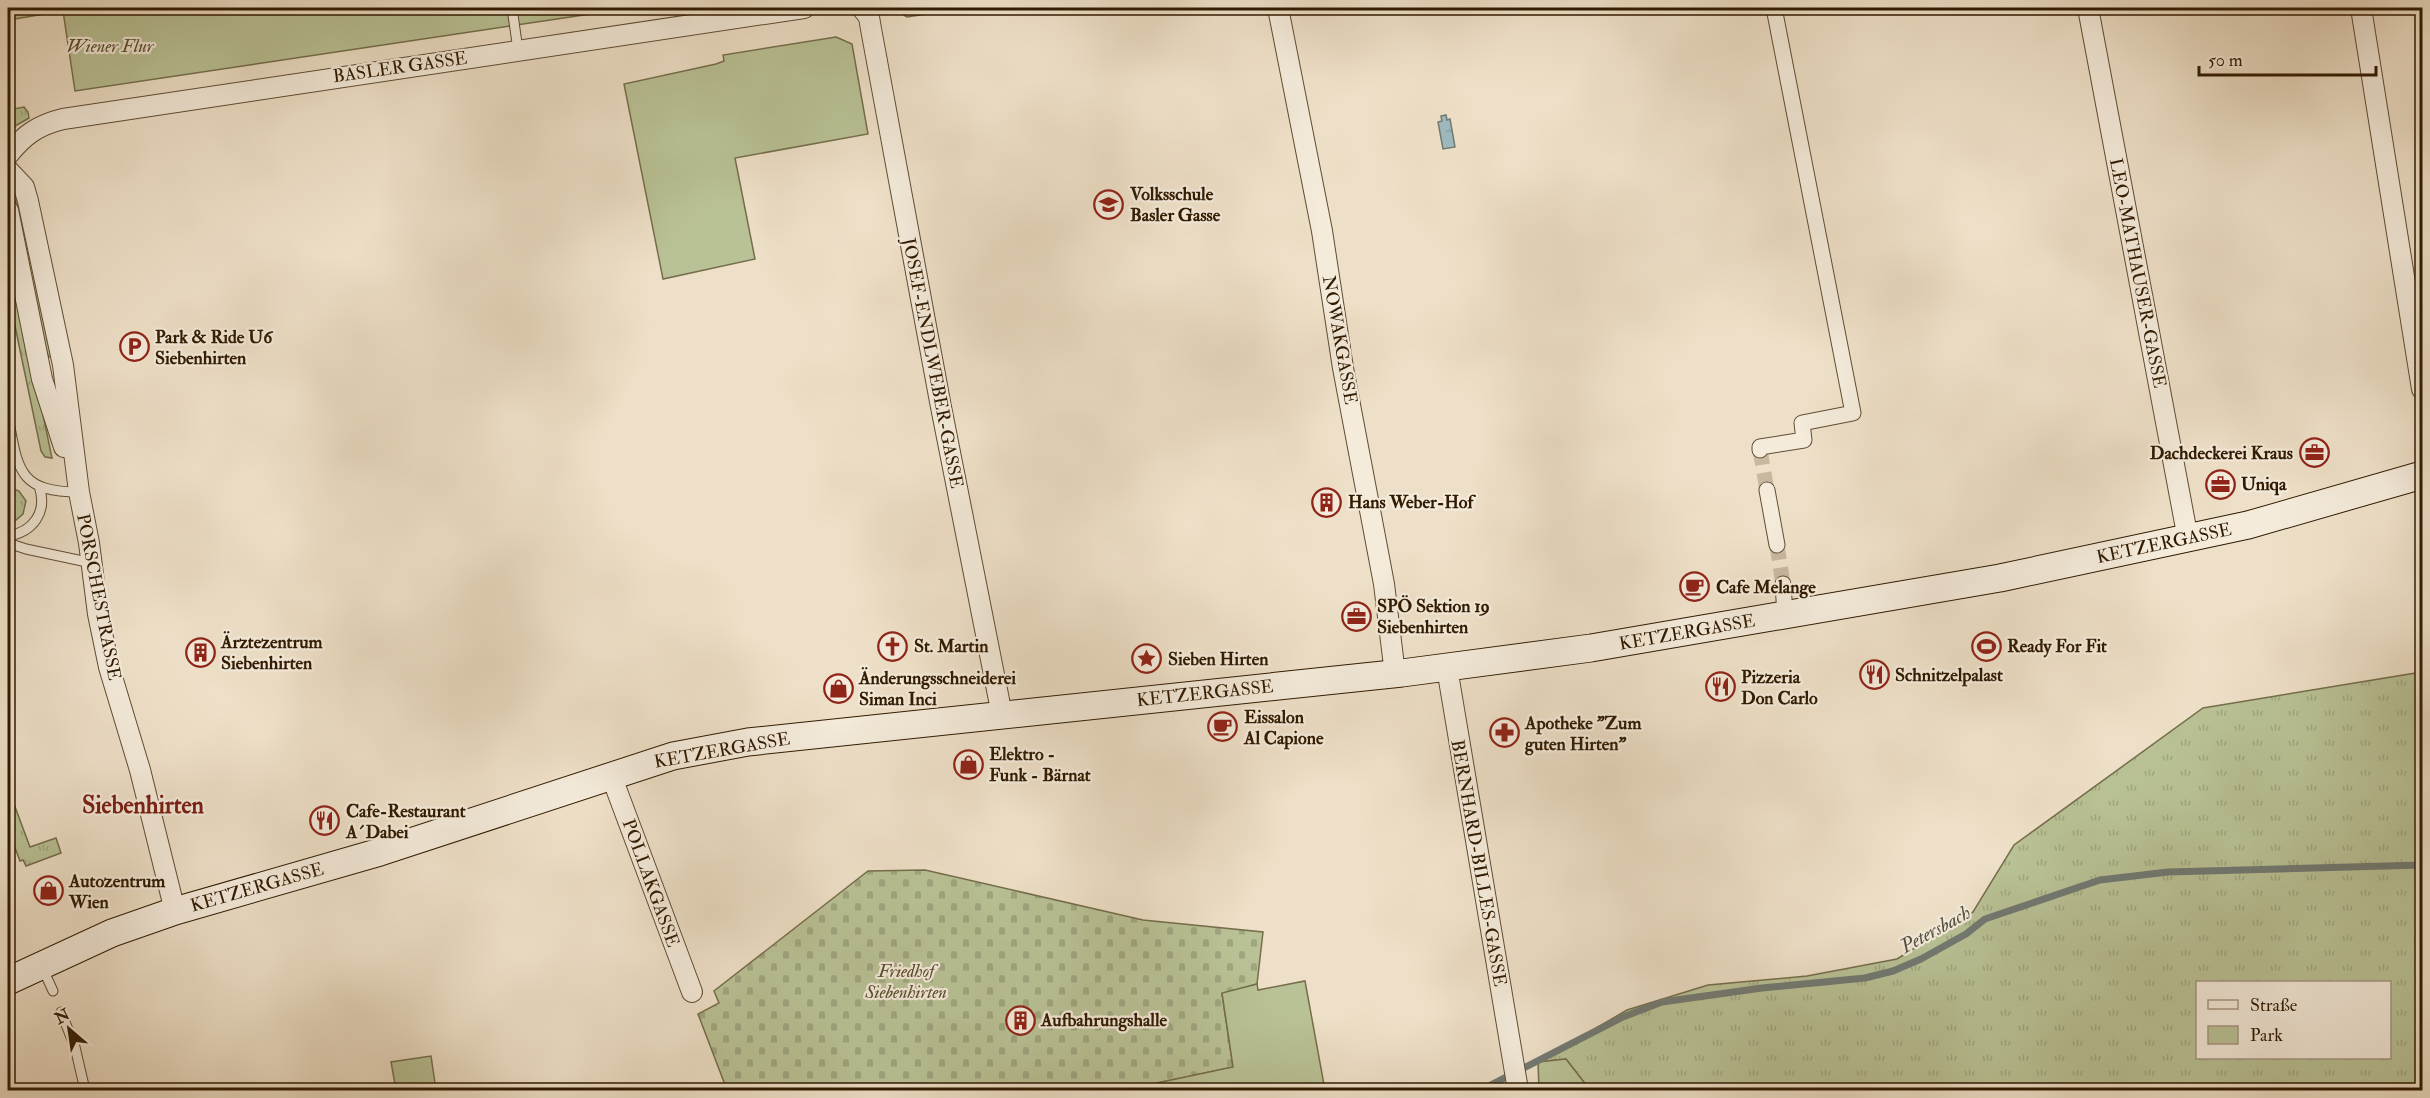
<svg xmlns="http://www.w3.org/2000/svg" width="2430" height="1098" viewBox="0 0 2430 1098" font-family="'IM FELL Double Pica',serif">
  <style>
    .grass { fill: url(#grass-tufts); stroke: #746e4b; stroke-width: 1.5; fill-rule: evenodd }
    .cemetery { fill: url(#cemetery-stones); stroke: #746e4b; stroke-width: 1.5 }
    .green { fill: #b9c296; stroke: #746e4b; stroke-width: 1.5 }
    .water { fill: url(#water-ripples); stroke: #727a73; stroke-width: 1.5 }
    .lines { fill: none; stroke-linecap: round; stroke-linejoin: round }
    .stream { stroke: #727a73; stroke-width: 7 }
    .pedestrian-tunnel { stroke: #c8b8a0; stroke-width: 15; stroke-dasharray: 15 8; stroke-linecap: butt }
    .service-casing { stroke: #604c32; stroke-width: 11 }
    .pedestrian-casing { stroke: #604c32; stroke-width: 17 }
    .minor-casing { stroke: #604c32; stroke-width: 22 }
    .secondary-casing { stroke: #301a00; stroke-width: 29 }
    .service { stroke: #f4ebdb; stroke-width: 9 }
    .pedestrian { stroke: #f4ebdb; stroke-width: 15 }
    .minor { stroke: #f4ebdb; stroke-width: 20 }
    .secondary { stroke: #f4ebdb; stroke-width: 27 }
    .labels { text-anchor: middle; stroke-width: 4.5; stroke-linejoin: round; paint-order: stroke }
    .park-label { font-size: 18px; font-style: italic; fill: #594c2d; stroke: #f4ebdb }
    .street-label { font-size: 18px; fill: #301a00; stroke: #f4ebdb }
    .poi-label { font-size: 18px; font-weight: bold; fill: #301a00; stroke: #f4ebdb; text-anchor: start }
    .water-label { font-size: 20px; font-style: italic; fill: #565243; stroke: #f4ebdb }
    .district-label { font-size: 24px; font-weight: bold; fill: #7a1f14; stroke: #f4ebdb }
  </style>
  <defs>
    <pattern id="grass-tufts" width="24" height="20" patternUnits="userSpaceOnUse" patternTransform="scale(1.5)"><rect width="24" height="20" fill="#b9c296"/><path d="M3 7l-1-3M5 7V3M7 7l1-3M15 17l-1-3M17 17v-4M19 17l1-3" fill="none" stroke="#9fa680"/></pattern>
    <pattern id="cemetery-stones" width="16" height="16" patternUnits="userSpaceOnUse" patternTransform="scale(1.5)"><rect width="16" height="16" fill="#b9c296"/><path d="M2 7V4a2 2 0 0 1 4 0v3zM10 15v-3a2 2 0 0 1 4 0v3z" fill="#9fa680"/></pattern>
    <pattern id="water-ripples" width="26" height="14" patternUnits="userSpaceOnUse" patternTransform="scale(1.5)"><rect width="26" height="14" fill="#9ebac0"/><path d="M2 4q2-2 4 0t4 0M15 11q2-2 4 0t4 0" fill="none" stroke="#889fa3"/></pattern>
  </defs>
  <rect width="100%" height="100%" fill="#eee0c8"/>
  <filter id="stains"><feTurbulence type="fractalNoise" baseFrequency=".00333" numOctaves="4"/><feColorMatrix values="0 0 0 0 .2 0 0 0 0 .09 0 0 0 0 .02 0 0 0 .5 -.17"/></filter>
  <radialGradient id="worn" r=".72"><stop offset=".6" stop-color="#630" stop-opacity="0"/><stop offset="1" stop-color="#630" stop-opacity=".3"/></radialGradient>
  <g class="grass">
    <path d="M901,8H966L907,17L902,14Z"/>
    <path d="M24,107L28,112L29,118L15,126L8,136V110Z"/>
    <path d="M22,200L55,356L49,357L41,340L13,202Z"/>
    <path d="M8,245L52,458L45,457L41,451L10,302L8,287Z"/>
    <path d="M8,487L19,491L26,501L23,514L16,520L8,522Z"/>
    <path d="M2422,672V1090H1590L1566,1059L1538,1062L1627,1010L1708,985L1807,976L1897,959L1973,912L2014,845L2203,708ZM2198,982H2390V1058H2198Z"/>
    <path d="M8,788L30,847L56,838L61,853L26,866L23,860L20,861L8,829Z"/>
  </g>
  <path class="cemetery" d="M925,870L1143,920L1263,932L1257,984L1222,994L1233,1067L1124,1090H727L698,1014L719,1003L714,991L868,871Z"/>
  <g class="green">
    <path d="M8,8H631L75,91L63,11L8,20Z"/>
    <path d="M836,37L852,44L868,134L735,158L755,259L663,279L624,84L716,64L724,61L723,55Z"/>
    <path d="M1305,981L1325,1090H1124L1233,1067L1222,993L1257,984L1258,990Z"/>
    <path d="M431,1056L436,1090H396L391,1062Z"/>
    <path d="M1566,1059L1590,1090H1539L1538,1062Z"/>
  </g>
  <path class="water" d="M1446,115L1447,120L1450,119L1455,147L1443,149L1438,122L1442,121L1441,116Z"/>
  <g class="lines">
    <path class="stream" d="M1481,1090L1623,1017L1662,1002L1762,988L1865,978L1893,971L1921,959L1966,934L1985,919L2100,880L2168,872L2422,865"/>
    <g class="pedestrian-tunnel">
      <path d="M1760,450L1767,490"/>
      <path d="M1777,545L1783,584"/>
    </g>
    <defs>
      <g id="service">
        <path d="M512,8L518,50"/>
        <path d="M8,417C18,469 18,492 79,492"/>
        <path d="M8,536C33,532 48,512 39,486"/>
        <path d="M8,543L26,549L92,563"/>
        <path d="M42,967L53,991"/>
        <path d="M61,1012L75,1047L85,1090"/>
      </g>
      <g id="pedestrian">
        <path d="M1760,450V447L1804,440L1802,423L1853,413L1774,8"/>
        <path d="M1767,490L1777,545"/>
        <path d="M1783,584L1785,615"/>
      </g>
      <g id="minor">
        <path d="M862,8L869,17L871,29L941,407L1002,715"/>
        <path d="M1278,8L1322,231L1343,368L1384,584L1395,674"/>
        <path d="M2088,8L2188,539"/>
        <path d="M2361,8L2422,389"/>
        <path d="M8,155C24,135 38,125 63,119L804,8"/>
        <path d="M8,170L24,187L28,201L63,365L79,492L89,543L98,614L109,667L140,770L175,911"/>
        <path d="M8,210L42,379L64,447"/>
        <path d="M1447,668L1518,1090"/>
        <path d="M611,775L692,992"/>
      </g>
      <path id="secondary" d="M8,981L112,933L175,911L380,852L673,756L748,742L1402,673L1591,648L2000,578L2248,525L2422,475"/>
    </defs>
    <use href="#service" class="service-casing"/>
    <use href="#pedestrian" class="pedestrian-casing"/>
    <use href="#minor" class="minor-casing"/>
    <use href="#secondary" class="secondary-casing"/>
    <use href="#service" class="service"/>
    <use href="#pedestrian" class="pedestrian"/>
    <use href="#minor" class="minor"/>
    <use href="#secondary" class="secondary"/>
  </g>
  <defs>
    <symbol id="school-ring" viewBox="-11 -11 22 22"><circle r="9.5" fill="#f4ebdb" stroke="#8f2418" stroke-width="1.5"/><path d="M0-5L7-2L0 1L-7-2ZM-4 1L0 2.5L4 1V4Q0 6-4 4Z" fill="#8f2418"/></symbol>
    <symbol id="parking-ring" viewBox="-11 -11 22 22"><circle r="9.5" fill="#f4ebdb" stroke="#8f2418" stroke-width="1.5"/><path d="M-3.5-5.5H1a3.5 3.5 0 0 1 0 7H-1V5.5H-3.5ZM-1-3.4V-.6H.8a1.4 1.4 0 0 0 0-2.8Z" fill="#8f2418"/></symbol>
    <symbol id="office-ring" viewBox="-11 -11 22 22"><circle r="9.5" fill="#f4ebdb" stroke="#8f2418" stroke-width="1.5"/><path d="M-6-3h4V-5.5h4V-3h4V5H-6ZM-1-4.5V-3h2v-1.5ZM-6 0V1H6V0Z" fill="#8f2418"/></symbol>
    <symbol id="building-ring" viewBox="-11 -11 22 22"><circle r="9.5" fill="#f4ebdb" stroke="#8f2418" stroke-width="1.5"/><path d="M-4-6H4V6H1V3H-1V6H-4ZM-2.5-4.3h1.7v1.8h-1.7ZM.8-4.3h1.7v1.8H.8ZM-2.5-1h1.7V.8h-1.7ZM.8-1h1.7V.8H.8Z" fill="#8f2418"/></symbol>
    <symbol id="cafe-ring" viewBox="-11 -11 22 22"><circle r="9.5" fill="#f4ebdb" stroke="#8f2418" stroke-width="1.5"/><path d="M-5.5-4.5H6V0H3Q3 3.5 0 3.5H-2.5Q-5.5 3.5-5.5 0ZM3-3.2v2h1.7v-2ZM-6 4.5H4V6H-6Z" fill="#8f2418"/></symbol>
    <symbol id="church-ring" viewBox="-11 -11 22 22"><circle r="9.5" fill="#f4ebdb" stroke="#8f2418" stroke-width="1.5"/><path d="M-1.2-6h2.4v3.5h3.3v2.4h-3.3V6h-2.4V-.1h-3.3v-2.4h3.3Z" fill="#8f2418"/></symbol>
    <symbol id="stadium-ring" viewBox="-11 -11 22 22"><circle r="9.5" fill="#f4ebdb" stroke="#8f2418" stroke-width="1.5"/><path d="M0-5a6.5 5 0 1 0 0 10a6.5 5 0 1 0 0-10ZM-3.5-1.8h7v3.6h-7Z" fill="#8f2418"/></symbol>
    <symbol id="sight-ring" viewBox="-11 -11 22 22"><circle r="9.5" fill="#f4ebdb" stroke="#8f2418" stroke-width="1.5"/><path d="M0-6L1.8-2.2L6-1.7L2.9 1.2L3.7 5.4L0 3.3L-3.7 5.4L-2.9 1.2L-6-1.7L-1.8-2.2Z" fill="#8f2418"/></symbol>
    <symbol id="restaurant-ring" viewBox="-11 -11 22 22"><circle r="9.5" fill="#f4ebdb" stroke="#8f2418" stroke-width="1.5"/><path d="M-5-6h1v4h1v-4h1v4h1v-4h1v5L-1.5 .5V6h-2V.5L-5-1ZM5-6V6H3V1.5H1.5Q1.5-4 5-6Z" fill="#8f2418"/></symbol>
    <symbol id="shop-ring" viewBox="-11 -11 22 22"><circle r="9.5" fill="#f4ebdb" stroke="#8f2418" stroke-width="1.5"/><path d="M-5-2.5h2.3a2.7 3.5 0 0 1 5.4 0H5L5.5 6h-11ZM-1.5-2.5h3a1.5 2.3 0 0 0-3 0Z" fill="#8f2418"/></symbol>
    <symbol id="pharmacy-ring" viewBox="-11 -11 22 22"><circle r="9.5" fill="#f4ebdb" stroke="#8f2418" stroke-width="1.5"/><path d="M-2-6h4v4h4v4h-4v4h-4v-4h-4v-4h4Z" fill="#8f2418"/></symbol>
  </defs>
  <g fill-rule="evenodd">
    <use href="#school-ring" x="1092" y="188" width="33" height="33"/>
    <use href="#parking-ring" x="118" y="330" width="33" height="33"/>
    <use href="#office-ring" x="2298" y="436" width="33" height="33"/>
    <use href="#office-ring" x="2204" y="468" width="33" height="33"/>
    <use href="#building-ring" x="1310" y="486" width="33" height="33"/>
    <use href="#cafe-ring" x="1678" y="570" width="33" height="33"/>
    <use href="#office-ring" x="1340" y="600" width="33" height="33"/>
    <use href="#church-ring" x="876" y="630" width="33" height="33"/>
    <use href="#stadium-ring" x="1970" y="630" width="33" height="33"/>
    <use href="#building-ring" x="184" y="636" width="33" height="33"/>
    <use href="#sight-ring" x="1130" y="642" width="33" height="33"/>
    <use href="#restaurant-ring" x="1858" y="658" width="33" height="33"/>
    <use href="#restaurant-ring" x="1704" y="670" width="33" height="33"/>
    <use href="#shop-ring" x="822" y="672" width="33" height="33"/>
    <use href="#cafe-ring" x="1206" y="710" width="33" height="33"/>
    <use href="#pharmacy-ring" x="1488" y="716" width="33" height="33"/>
    <use href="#shop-ring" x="952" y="748" width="33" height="33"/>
    <use href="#restaurant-ring" x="308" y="804" width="33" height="33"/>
    <use href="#shop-ring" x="32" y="874" width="33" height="33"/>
    <use href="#building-ring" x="1004" y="1004" width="33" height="33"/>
  </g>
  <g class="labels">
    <g class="park-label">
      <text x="110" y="52">Wiener Flur</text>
      <text x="906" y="977">Friedhof<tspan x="906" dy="21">Siebenhirten</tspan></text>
    </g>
    <g class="street-label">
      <text transform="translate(400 67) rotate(-8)" y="6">BASLER GASSE</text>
      <text transform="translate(2138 273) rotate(79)" y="6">LEO-MATHAUSER-GASSE</text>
      <text transform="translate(1340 340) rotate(80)" y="6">NOWAKGASSE</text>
      <text transform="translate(933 363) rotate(79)" y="6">JOSEF-ENDLWEBER-GASSE</text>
      <text transform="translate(2164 543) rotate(-12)" y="6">KETZERGASSE</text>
      <text transform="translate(99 597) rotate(79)" y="6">PORSCHESTRASSE</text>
      <text transform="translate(1687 632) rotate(-10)" y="6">KETZERGASSE</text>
      <text transform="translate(1205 693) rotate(-6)" y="6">KETZERGASSE</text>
      <text transform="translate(722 750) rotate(-10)" y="6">KETZERGASSE</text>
      <text transform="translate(1479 863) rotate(80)" y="6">BERNHARD-BILLES-GASSE</text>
      <text transform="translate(651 883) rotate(70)" y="6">POLLAKGASSE</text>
      <text transform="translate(257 887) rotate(-16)" y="6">KETZERGASSE</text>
    </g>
    <g class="poi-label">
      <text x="1130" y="200">Volksschule<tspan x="1130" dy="21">Basler Gasse</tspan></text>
      <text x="155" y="343">Park &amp; Ride U6<tspan x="155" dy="21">Siebenhirten</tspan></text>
      <text x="2293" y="459" text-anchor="end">Dachdeckerei Kraus</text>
      <text x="2241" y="490">Uniqa</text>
      <text x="1348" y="508">Hans Weber-Hof</text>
      <text x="1716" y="593">Cafe Melange</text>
      <text x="1377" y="612">SPÖ Sektion 19<tspan x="1377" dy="21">Siebenhirten</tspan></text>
      <text x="221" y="648">Ärztezentrum<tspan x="221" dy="21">Siebenhirten</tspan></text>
      <text x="914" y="652">St. Martin</text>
      <text x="2007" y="652">Ready For Fit</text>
      <text x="1168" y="665">Sieben Hirten</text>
      <text x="1895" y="681">Schnitzelpalast</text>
      <text x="1741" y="683">Pizzeria<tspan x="1741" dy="21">Don Carlo</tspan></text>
      <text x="859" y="684">Änderungsschneiderei<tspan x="859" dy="21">Siman Inci</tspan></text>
      <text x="1244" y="723">Eissalon<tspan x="1244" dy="21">Al Capione</tspan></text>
      <text x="1525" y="729">Apotheke "Zum<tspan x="1525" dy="21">guten Hirten"</tspan></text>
      <text x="989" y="760">Elektro -<tspan x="989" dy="21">Funk - Bärnat</tspan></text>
      <text x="346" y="817">Cafe-Restaurant<tspan x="346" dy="21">A´Dabei</tspan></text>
      <text x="69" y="887">Autozentrum<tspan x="69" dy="21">Wien</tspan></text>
      <text x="1041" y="1026">Aufbahrungshalle</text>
    </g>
    <g class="water-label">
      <text transform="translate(1935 929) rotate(-29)" y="7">Petersbach</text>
    </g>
    <g class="district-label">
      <text x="143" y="813">Siebenhirten</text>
    </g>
  </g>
  <rect width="2430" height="1098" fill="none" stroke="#eee0c8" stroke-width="30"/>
  <rect x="9" y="9" width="2412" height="1080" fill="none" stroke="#301a00" stroke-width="3"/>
  <rect x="15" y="15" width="2400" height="1068" fill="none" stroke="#301a00" stroke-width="1.5"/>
  <rect x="2196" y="981" width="195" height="78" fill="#f4ebdb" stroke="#a69783" stroke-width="1.5"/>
  <rect x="2208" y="1000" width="30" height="9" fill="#f4ebdb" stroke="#a69783" stroke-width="1.5"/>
  <text x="2250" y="1011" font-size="18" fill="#301a00">Straße</text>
  <rect x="2208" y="1026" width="30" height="18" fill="#b9c296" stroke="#a69783" stroke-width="1.5"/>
  <text x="2250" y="1041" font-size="18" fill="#301a00">Park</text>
  <g transform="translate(69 1029) rotate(331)" stroke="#f4ebdb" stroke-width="4.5" paint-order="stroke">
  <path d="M0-4.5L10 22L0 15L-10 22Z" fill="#301a00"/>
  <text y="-9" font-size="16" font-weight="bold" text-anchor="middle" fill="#301a00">N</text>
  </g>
  <path d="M2199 66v9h177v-9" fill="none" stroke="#301a00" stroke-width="3"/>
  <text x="2208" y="66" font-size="18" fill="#301a00" stroke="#f4ebdb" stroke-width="4.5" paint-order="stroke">50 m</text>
  <rect width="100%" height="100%" filter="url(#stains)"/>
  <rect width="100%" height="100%" fill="url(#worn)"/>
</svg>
